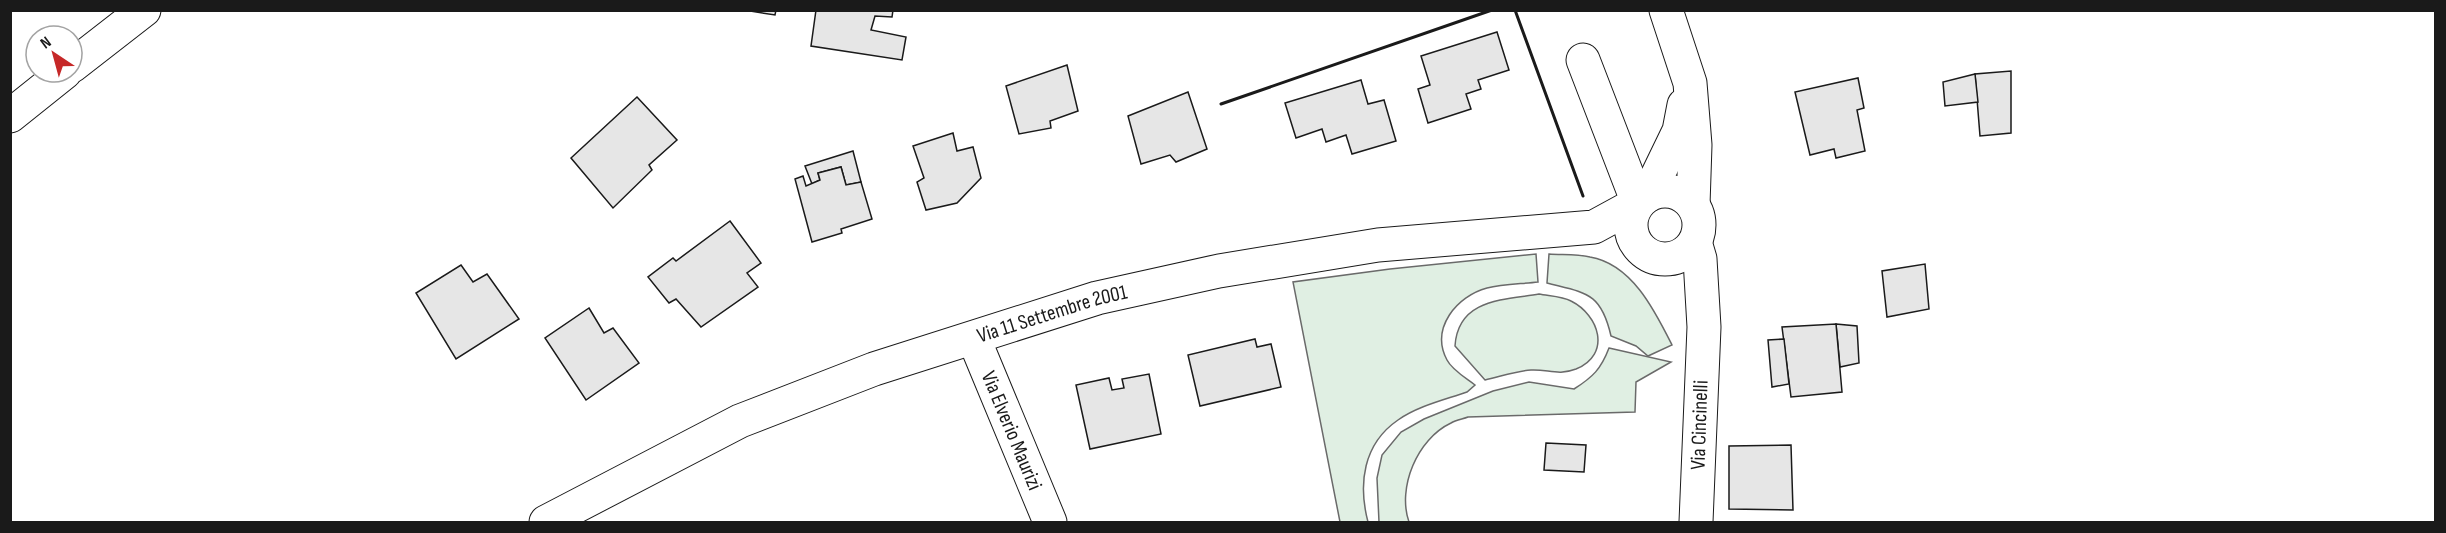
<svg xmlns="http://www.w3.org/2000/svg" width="2446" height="533" viewBox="0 0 2446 533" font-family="'Sofia Sans Condensed',sans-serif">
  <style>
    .green { fill: #e0efe3; stroke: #6a6a6a; stroke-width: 1.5 }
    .building { fill: #e6e6e6; stroke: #1a1a1a; stroke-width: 1.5 }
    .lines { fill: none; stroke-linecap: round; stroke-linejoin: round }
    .minor-casing { stroke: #1a1a1a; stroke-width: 35 }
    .minor { stroke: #fff; stroke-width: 33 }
    .wall { stroke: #1a1a1a; stroke-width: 3 }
    .labels { text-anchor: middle; stroke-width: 4.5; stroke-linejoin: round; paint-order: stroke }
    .street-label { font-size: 21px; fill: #1a1a1a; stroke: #fff }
  </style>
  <rect width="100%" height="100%" fill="#fff"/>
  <g class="green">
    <path d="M1536,254L1538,282C1522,284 1503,284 1487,288C1457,296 1430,328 1447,360C1452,370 1466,378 1475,385L1467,392C1444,400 1418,406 1398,420C1363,444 1358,484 1368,522H1340L1293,282L1390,269Z"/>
    <path d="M1549,254C1562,255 1577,254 1590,257C1632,264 1655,311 1672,345L1648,356L1636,346L1611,336C1601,292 1586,293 1547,283Z"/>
    <path d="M1539,294C1549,296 1562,296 1571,301C1599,315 1612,354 1576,369C1558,376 1548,369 1531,370C1516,371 1499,377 1485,380L1455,346C1458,299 1503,300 1539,294Z"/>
    <path d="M1609,348L1671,362L1636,382L1635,412L1468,417C1463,419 1456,420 1451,423C1417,439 1397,488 1409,522H1379L1377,478L1382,455L1401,432L1424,419L1493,391L1529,382L1574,389C1593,377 1601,369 1609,348Z"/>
  </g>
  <g class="building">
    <path d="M744,10H776L775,15Z"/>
    <path d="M816,10H893L892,17L875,16L871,30L906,37L902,60L811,46Z"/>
    <path d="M1497,32L1509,70L1478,80L1481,89L1466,94L1471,109L1428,123L1418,89L1430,85L1421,56Z"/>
    <path d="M1067,65L1078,111L1050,121L1051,128L1019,134L1006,86Z"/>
    <path d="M2011,71V133L1980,136L1975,74Z"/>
    <path d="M1975,74L1978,102L1945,106L1943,82Z"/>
    <path d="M1858,78L1864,108L1857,110L1865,151L1836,158L1834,149L1810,155L1795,92Z"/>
    <path d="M1361,80L1368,104L1384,100L1396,141L1352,154L1346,135L1326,142L1322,129L1296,138L1285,103Z"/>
    <path d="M1188,92L1207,149L1176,162L1170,155L1141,164L1128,116Z"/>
    <path d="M637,97L677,140L649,165L652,170L613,208L571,158Z"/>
    <path d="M953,133L957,151L973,147L981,178L957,203L926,210L917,182L924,178L913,146Z"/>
    <path d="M853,151L861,182L846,185L841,167L818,173L820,180L812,184L805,166Z"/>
    <path d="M841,167L846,185L861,182L872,219L841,229L842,233L812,242L795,179L803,176L806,186L820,180L818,173Z"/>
    <path d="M730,221L761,263L747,273L758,287L701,327L676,299L669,303L648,277L673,258L676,261Z"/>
    <path d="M1925,264L1929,309L1887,317L1882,271Z"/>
    <path d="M461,265L473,282L487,274L519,319L456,359L416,293Z"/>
    <path d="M589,308L604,333L613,328L639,363L586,400L545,338Z"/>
    <path d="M1836,324L1857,326L1859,363L1840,367Z"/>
    <path d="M1836,324L1842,392L1791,397L1782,327Z"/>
    <path d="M1255,339L1257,347L1271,344L1281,387L1200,406L1188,355Z"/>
    <path d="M1784,339L1789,384L1772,387L1768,340Z"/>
    <path d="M1149,374L1161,434L1090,449L1076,385L1109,378L1112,390L1124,388L1122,379Z"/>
    <path d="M1546,443L1586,445L1584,472L1544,470Z"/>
    <path d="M1791,445L1793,510L1729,509V446Z"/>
  </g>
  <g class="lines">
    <defs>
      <g id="minor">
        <path d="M1666,10L1690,83L1695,145L1693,205"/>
        <path d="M72,66L144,10"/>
        <path d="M10,116L65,72"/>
        <circle cx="1665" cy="225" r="34"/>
        <path d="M1648,195L1679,131L1684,105"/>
        <path d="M1695,242L1700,259L1704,327L1696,522"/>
        <path id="s1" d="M974,339L1050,522"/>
        <path id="s2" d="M546,522L740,421L874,369L1097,298L1219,271L1378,245L1594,227L1638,203L1583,60"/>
      </g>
    </defs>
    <use href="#minor" class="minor-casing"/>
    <use href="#minor" class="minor"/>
    <g class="wall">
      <path d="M1515,10L1583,196"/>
      <path d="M1221,104L1492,10"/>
    </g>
  </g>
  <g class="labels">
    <g class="street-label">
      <text dy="7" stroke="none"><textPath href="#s2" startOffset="549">Via 11 Settembre 2001</textPath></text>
      <text transform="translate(1699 425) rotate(-88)" y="7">Via Cincinelli</text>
      <text dy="7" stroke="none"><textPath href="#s1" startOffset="99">Via Elverio Maurizi</textPath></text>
    </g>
  </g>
  <rect width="2446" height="533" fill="none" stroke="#1a1a1a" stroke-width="24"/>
  <g transform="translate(54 54) rotate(324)"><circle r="28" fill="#ffffff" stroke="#a3a3a3" stroke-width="1.5"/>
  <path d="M0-4.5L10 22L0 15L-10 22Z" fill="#c62828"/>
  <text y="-9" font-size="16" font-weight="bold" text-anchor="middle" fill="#1a1a1a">N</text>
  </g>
</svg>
